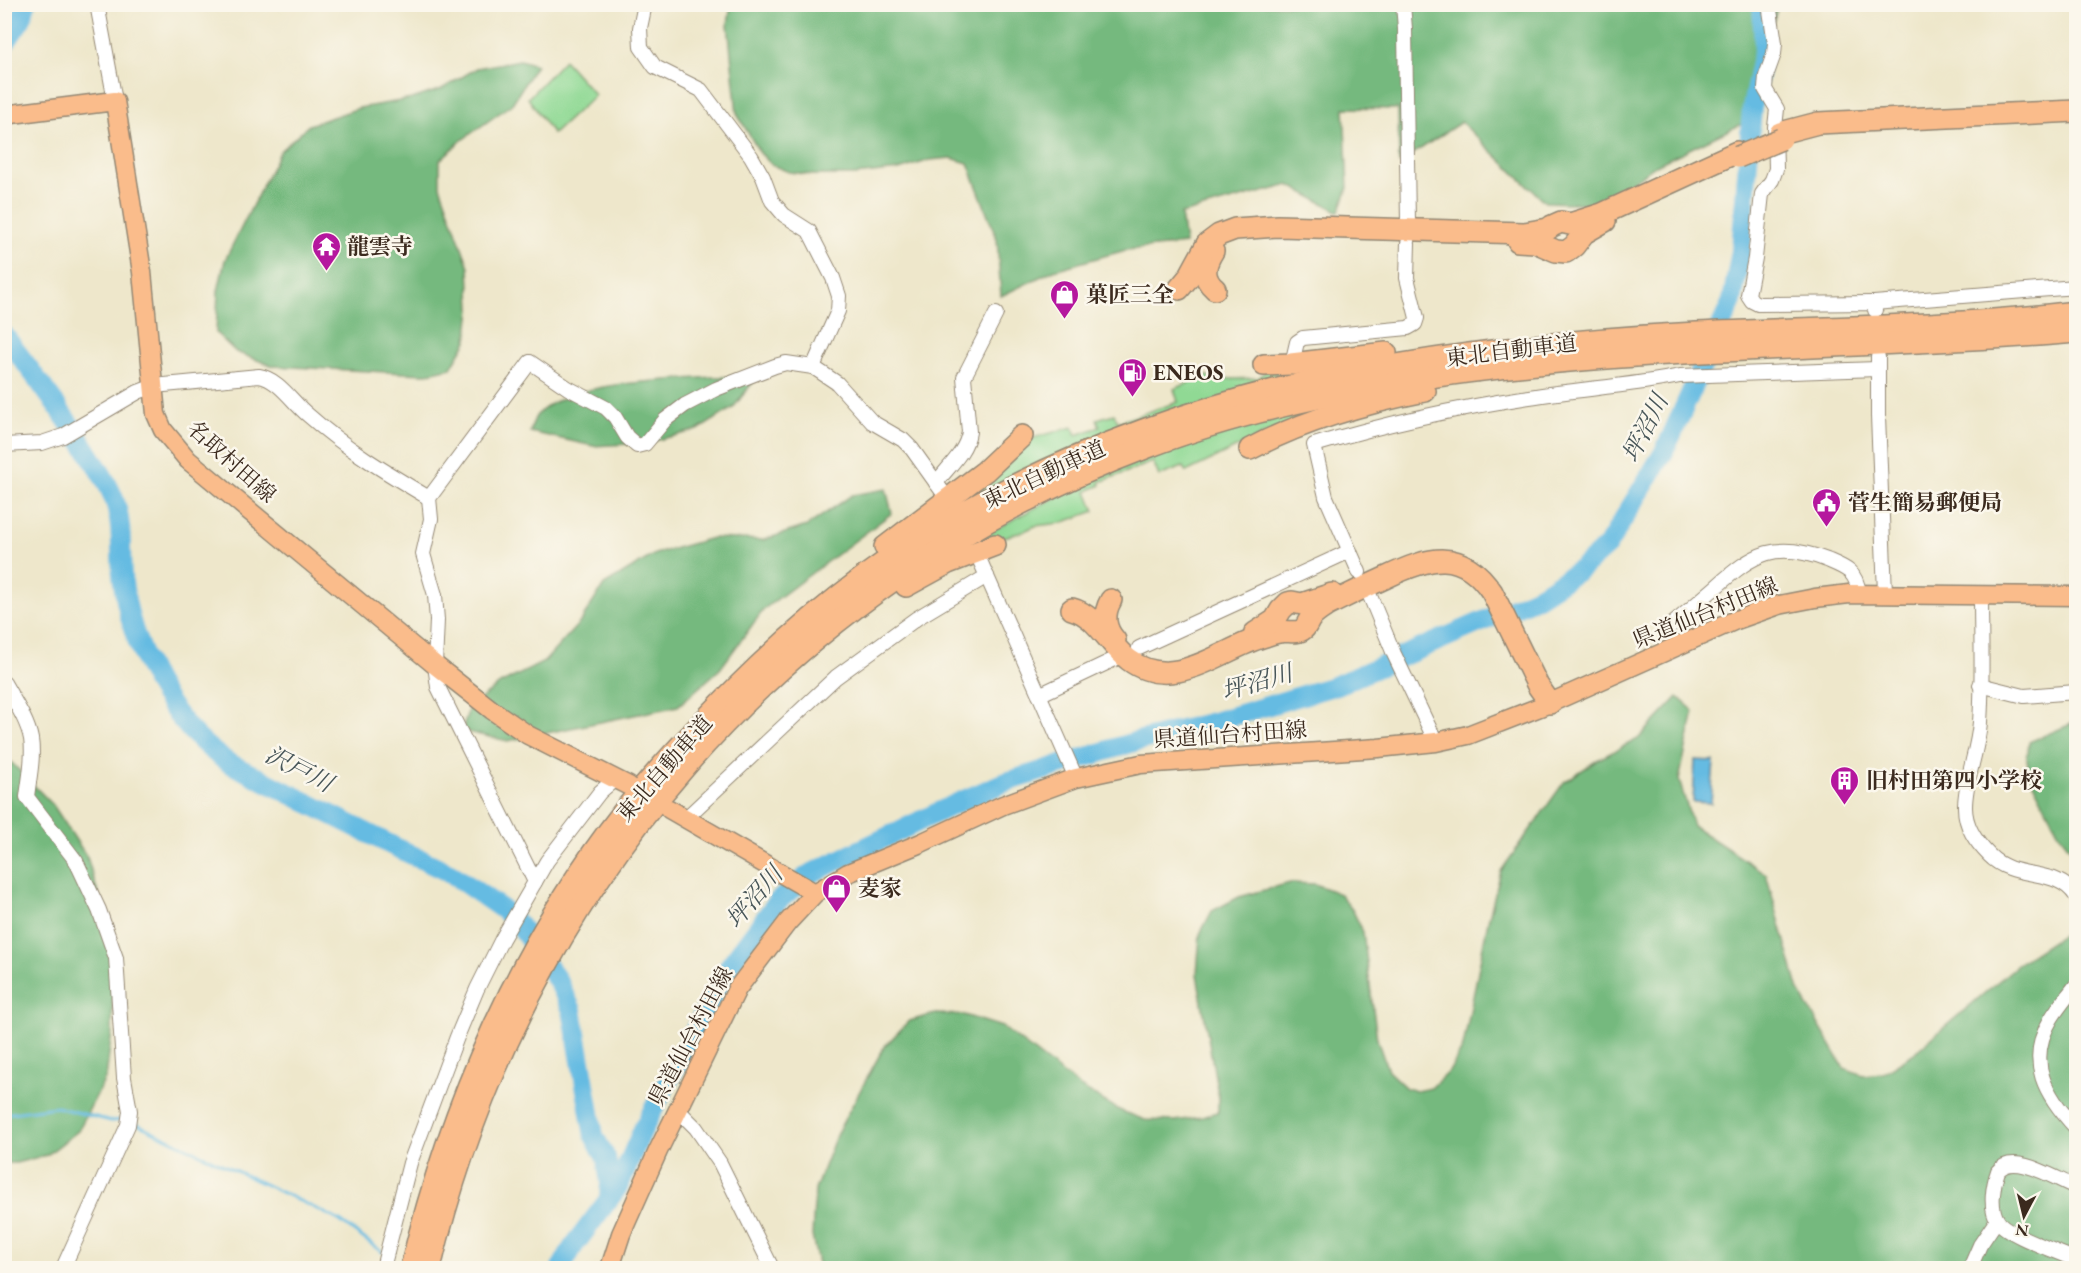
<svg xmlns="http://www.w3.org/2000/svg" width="2081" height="1273" viewBox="0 0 2081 1273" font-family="'EB Garamond','Noto Serif JP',serif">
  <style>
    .green { fill: #90d994; stroke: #668259; stroke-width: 1.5 }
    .forest { fill: #74b97e; stroke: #58724e; stroke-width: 1.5 }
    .water { fill: #65bbe2; stroke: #507280; stroke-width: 1.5 }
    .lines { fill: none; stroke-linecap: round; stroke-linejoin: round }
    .stream { stroke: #65bbe2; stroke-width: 3 }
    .river { stroke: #65bbe2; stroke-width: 20 }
    .minor-casing { stroke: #948874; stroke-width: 16 }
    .major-casing { stroke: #948874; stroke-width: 21 }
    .highway-casing { stroke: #948874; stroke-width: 24 }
    .minor { stroke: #fff; stroke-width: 14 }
    .major { stroke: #fabc8b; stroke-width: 18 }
    .highway { stroke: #fabc8b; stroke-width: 21 }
    .highway-bridge-casing { stroke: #948874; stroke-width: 24; stroke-linecap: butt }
    .highway-bridge { stroke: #fabc8b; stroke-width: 21 }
    .labels { text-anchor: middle; stroke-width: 5; stroke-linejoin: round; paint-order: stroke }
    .poi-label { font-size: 22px; font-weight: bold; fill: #3b2a1e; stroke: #fbf7ec; text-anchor: start }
    .street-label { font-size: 22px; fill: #3b2a1e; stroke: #fbf7ec }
    .water-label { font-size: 24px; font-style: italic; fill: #485659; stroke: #fbf7ec }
  </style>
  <rect width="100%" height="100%" fill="#fbf7ec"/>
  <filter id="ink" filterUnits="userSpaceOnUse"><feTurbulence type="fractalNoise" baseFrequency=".0167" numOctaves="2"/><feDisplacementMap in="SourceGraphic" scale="12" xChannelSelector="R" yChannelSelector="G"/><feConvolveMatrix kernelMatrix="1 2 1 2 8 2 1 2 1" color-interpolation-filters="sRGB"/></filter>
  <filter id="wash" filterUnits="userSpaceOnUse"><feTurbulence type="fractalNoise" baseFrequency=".008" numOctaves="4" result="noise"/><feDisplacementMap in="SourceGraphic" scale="24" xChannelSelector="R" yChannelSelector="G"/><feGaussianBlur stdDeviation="1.35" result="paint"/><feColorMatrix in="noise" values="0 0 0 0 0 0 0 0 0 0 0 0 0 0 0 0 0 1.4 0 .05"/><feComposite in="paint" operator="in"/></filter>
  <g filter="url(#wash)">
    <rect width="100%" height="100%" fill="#eee7cb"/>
    <g class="green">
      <path d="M564,60L595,95L553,134L528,98Z"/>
      <path d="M1333,368L943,513L1025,440L1073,427L1076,435L1100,427L1097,419L1114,414L1118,422L1178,402L1174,389L1206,376L1230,379L1259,378L1265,371Z"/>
      <path d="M1333,406L1261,436L1186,472L1183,467L1159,476L1153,462L1100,482L1101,485L1087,491L1095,511L1061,523L1035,526L1022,532L961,549C1032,506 1107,471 1186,444C1234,427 1283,417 1333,406Z"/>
    </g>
    <g class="forest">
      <path d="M731,5H1778L1746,122L1658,164L1601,204L1545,202L1461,122L1399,163L1398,109L1344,108L1348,188L1339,212L1289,185L1181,214L1185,244L1126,250L1054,270L1001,296L997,239L968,163L951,158L930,160L899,170L855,175H812L789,172L772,165L760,153L737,114L728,24Z"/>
      <path d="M520,60L536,65L512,104L462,140L440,160V186L469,267L471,309L467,341L451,368L424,374L273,366L236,352L216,333L218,291L225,260L280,151L309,125L359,108L412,99L442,89L477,68Z"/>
      <path d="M714,377H740L753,382L733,408L698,430L645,443L593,446L530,432C532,427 533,420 537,415C570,380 667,381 714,377Z"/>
      <path d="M886,489L892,513L764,609L720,669L678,706L508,741L462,731L469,708L500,684L544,662L581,621L604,585L655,554L712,538L763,540L807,526L852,495Z"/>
      <path d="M1678,697L1694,711L1679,780L1693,826L1766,874L1799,991L1844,1068L1863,1075L1883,1073L1913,1054L2022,961L2073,928L2076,923V1268H819L812,1236L815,1190L837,1133L884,1047L909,1021L935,1014L964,1015L1002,1027L1080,1087L1119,1110L1145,1120L1175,1121L1202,1117L1218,1112V1094L1197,974L1200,934L1212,911L1239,897L1290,883L1315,884L1340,894L1353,911L1363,932L1377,1039L1388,1071L1406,1088L1416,1091L1431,1088L1450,1070L1463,1047L1488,921L1501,871L1564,782L1599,759L1638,739Z"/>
      <path d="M2076,722V856L2060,835L2030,777L2027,759L2029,742Z"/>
      <path d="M4,755L53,805L87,857L104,913L113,982L112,1032L106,1077L78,1131L47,1155L16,1163H5Z"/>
    </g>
    <path class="water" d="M1695,760L1714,761L1711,803L1693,802Z"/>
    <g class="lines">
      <g class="stream">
        <path d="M51,447L81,441"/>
        <path d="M4,1114L56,1107L111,1121L123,1120"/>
        <path d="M133,1122L323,1212L340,1221L382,1252"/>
      </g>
      <g class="river">
        <path d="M4,45L21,20L26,4"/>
        <path d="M4,335C33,373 61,410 87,450C97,467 109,483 115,502C123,525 120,551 122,575C130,647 168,723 229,763L393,846L450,873L502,909L519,925L558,981L572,1010L594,1136L606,1158L610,1183L609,1199"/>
        <path d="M561,1268L573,1247L618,1187L644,1127L727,969L777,902L808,875L955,804L1003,783L1134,742L1213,722L1337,685L1536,598L1581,569L1607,546L1664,452L1732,301L1741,251L1752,108L1764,47L1762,4"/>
      </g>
    </g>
  </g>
  <g filter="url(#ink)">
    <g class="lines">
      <defs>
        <g id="minor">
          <path d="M97,4L115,101"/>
          <path d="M645,4L640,28L641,47L655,67L701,90L751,156L763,177L772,201L784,215L809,231L833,278L839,296L838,311L813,367"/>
          <path d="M1403,4L1405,29L1408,222"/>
          <path d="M1769,4L1775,43L1774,54L1766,76L1765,89L1777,109L1775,127L1776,169L1772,180L1762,194L1755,258L1748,295L1752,301L1758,304L1874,303L1875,310"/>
          <path d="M1874,303L2076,287"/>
          <path d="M1294,355L1297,342L1303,338L1408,328L1415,324L1417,318L1407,278L1408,243"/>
          <path d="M1878,357V416L1885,593"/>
          <path d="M4,445L42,443L63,436L138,392L154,386L259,376C279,379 292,402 308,415C345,448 387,473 429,498"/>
          <path d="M936,483C948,467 966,452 969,432L964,377L996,314"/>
          <path d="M981,563L1076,778"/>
          <path d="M1359,572L1326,497L1314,445C1384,424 1457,408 1529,397C1579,389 1630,386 1680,376L1877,369"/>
          <path d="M1981,594C1981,637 1983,680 1980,722C1978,751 1965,779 1965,807C1965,827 1976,842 1989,855C2015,882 2057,866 2076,896"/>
          <path d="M1370,596L1394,654L1436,742"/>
          <path d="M1667,629C1683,615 1700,601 1716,587C1754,553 1776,540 1827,560C1846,568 1856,571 1859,593"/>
          <path d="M1139,648L1350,551"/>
          <path d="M4,683C14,701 27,719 31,739C34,758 29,779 27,797L76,861L99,910L116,958L124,1078L130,1111L128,1125L63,1268"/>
          <path d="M1980,685L2024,696L2076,692"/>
          <path d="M1039,695L1115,659"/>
          <path d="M686,818L836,677L917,618L987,576"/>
          <path d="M535,882L438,687L435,665L437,620L435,595L423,554L431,519L429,498L530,362L568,388L606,408L615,417L627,437L637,446L645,444L665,420L685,405L716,389L775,366L786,363L813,367L837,383L872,422L903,440L912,449L942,491"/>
          <path d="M2076,985C2068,996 2058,1007 2051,1019C2025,1062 2046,1096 2076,1128"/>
          <path d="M677,1109L696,1128L720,1163L772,1268"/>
          <path d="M2076,1187C2057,1180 2014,1151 1998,1171C1993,1185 1989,1208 1998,1221C2007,1235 2059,1252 2076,1260"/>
          <path d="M383,1268L410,1163L457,1037L477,989L502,939L547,861L600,792L615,779"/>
          <path d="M1970,1268L1980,1245L1997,1220"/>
        </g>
        <g id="major">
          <path d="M4,115L115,101L142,272L156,414L163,430L188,460L435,665L492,710L528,735L629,786"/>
          <path d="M669,809L815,893"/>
          <path d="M610,1268L621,1234L658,1151L737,989L788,922L815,893L848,873L921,843L1003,805L1076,778L1141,764L1378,748L1436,742L1468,735L1550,703L1736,620L1779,605L1815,598L1849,594L2076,596"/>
        </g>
        <g id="highway">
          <path d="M1780,133L1818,123L2076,111"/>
          <path d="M1518,241L1535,242L1556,251L1566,252L1574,246L1584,233L1605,221"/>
          <path d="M1213,251C1204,265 1202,278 1215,289"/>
          <path d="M1179,289L1189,277L1207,244L1219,235L1235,229L1278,226L1524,233L1548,229L1552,226L1561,222L1570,224L1602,214L1737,152"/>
          <path d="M1264,365L1291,364L1386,353"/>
          <path d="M1250,449C1305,420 1364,403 1425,391"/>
          <path d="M885,547L985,471L1022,436"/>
          <path d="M906,586L948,563L995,545"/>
          <path d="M1111,600C1103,614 1104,628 1115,640"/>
          <path d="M1072,609C1096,615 1109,645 1129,660C1173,693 1220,650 1262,637C1268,635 1274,633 1280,632C1287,630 1295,634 1302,630C1307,627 1307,623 1310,619C1315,613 1322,609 1328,605C1348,595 1367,586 1387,577C1429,557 1462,547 1492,592L1538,686L1550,703"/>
          <path d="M1255,633L1275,620L1281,610L1288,603L1292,602L1302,604L1332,594"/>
          <path d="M411,1268C450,1105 520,944 624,811C659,767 698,726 738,686C809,615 892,550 982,502C1113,432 1255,387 1402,364C1499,348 1598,338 1696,333C1823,327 1950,327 2076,312"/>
          <path d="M430,1268C520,888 781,585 1148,447C1232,415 1322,395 1411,380C1631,345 1855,351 2076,332"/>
        </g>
      </defs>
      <use href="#minor" class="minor-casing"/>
      <use href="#major" class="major-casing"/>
      <use href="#highway" class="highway-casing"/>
      <use href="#minor" class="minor"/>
      <use href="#major" class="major"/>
      <use href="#highway" class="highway"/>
      <defs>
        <path id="highway-bridge" d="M1738,157L1781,139"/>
      </defs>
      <use href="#highway-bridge" class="highway-bridge-casing"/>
      <use href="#highway-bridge" class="highway-bridge"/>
    </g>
  </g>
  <defs>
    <symbol id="temple-pin" viewBox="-11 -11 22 30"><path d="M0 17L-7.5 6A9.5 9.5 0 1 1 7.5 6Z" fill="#b5179e" stroke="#fbf7ec"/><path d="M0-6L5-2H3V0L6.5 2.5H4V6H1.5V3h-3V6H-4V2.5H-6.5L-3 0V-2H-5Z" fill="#fff"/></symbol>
    <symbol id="shop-pin" viewBox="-11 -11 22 30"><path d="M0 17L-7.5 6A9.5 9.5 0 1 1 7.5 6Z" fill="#b5179e" stroke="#fbf7ec"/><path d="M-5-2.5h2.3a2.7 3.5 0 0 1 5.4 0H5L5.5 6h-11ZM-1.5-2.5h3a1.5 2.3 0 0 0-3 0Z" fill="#fff"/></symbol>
    <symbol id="fuel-pin" viewBox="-11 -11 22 30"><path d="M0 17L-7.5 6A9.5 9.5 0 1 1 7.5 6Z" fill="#b5179e" stroke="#fbf7ec"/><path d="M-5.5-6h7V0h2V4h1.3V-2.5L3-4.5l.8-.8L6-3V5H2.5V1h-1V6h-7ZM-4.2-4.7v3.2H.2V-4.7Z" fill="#fff"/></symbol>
    <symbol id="civic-pin" viewBox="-11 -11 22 30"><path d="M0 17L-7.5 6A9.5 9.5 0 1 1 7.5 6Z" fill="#b5179e" stroke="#fbf7ec"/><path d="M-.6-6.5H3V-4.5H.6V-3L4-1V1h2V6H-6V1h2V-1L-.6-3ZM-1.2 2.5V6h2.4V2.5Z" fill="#fff"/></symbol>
    <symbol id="building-pin" viewBox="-11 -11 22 30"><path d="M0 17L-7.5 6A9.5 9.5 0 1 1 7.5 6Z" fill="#b5179e" stroke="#fbf7ec"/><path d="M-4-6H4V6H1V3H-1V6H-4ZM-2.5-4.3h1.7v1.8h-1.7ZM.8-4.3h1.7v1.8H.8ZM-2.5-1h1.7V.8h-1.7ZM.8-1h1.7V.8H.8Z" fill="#fff"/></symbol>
  </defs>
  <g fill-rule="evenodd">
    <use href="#temple-pin" x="310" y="230" width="33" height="45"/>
    <use href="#shop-pin" x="1048" y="278" width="33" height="45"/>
    <use href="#fuel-pin" x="1116" y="356" width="33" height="45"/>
    <use href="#civic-pin" x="1810" y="486" width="33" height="45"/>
    <use href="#building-pin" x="1828" y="764" width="33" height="45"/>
    <use href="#shop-pin" x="820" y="872" width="33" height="45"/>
  </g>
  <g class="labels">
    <g class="poi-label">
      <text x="347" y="254">龍雲寺</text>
      <text x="1086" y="302">菓匠三全</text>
      <text x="1153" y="380">ENEOS</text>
      <text x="1848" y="510">菅生簡易郵便局</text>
      <text x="1866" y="788">旧村田第四小学校</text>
      <text x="858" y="896">麦家</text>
    </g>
    <g class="street-label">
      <text transform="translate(1511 350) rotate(-7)" y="8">東北自動車道</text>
      <text transform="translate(232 461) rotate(42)" y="8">名取村田線</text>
      <text transform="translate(1044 474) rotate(-25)" y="8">東北自動車道</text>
      <text transform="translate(1705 612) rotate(-22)" y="8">県道仙台村田線</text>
      <text transform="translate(1230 734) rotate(-4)" y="8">県道仙台村田線</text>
      <text transform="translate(664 768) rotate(-49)" y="8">東北自動車道</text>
      <text transform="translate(690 1036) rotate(-62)" y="8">県道仙台村田線</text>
    </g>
    <g class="water-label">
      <text transform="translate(1645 428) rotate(-63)" y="8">坪沼川</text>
      <text transform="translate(1257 682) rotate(-16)" y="8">坪沼川</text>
      <text transform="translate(299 769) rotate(27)" y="8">沢戸川</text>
      <text transform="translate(754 897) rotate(-49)" y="8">坪沼川</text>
    </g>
  </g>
  <rect width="2081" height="1273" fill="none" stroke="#fbf7ec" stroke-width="24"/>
  <g transform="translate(2024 1216) rotate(187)" stroke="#fbf7ec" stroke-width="4.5" paint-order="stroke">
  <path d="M0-4.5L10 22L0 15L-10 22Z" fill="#3b2a1e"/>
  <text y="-9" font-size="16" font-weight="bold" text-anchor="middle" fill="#3b2a1e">N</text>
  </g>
</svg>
